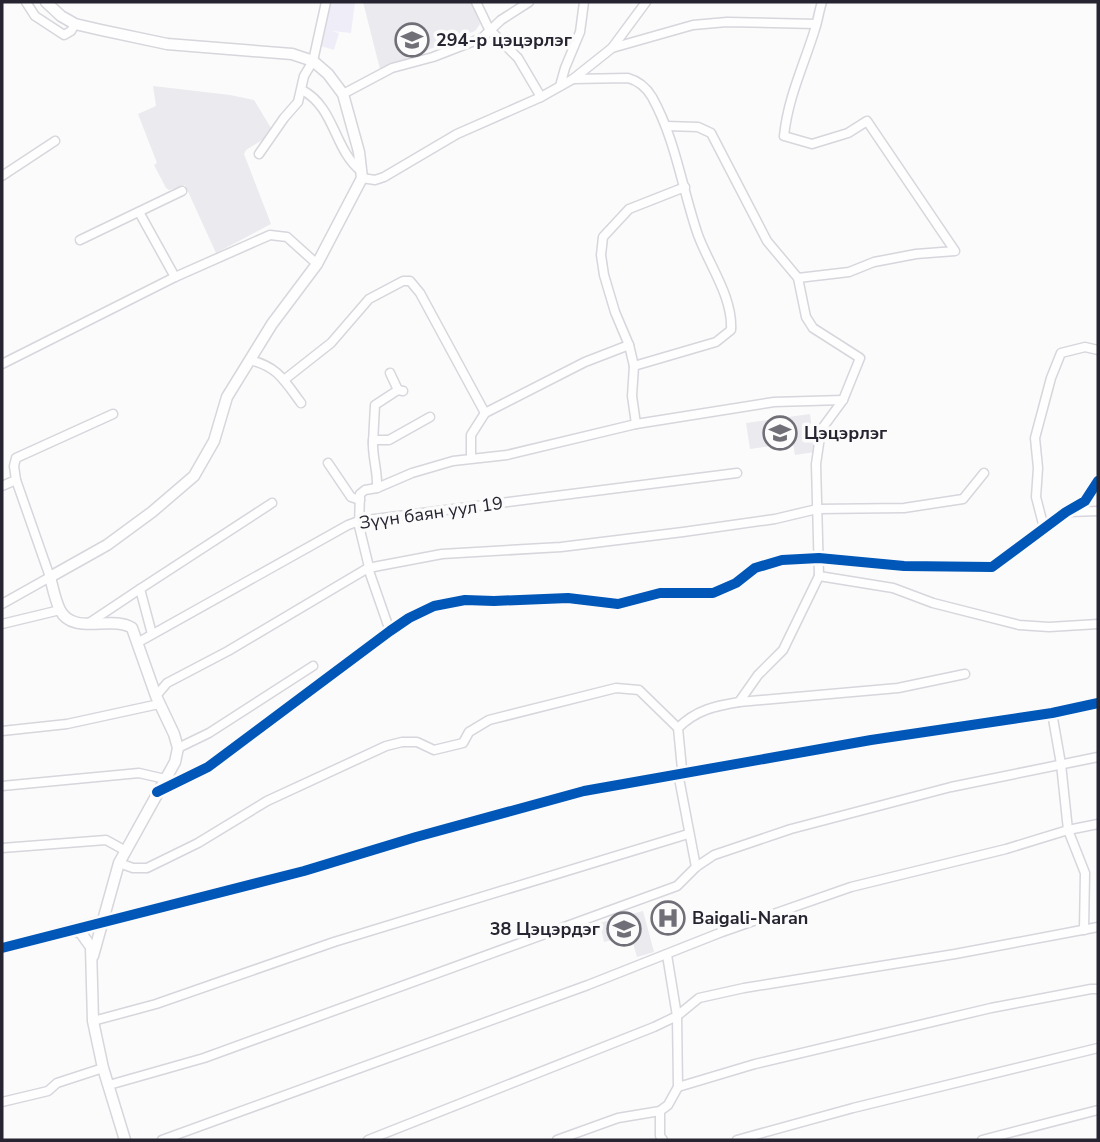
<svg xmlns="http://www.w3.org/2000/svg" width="1100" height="1142" viewBox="0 0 1100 1142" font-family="'Nunito Sans',sans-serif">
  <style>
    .built { fill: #eaeaef }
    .green { fill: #efeef8 }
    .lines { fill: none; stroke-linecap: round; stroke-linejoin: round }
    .minor-casing { stroke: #d6d6dc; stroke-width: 11 }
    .tertiary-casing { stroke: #d6d6dc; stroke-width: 13 }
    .minor { stroke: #fefefe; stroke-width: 8 }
    .tertiary { stroke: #fefefe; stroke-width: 10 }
    .cycleway-casing { stroke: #fbfbfb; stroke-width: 15 }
    .cycleway { stroke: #0057b8; stroke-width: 10 }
    .labels { text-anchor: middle; stroke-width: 7; stroke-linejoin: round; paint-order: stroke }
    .poi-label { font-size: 18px; font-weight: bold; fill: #252430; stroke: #fbfbfb; text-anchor: start }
    .street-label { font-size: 18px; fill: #252430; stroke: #fbfbfb }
  </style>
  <rect width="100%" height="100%" fill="#fbfbfb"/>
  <g class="built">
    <path d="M363,2H471L480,24L475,31L380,69Z"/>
    <path d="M153,86L230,95L254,100L271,128L267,137L246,150L244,154L271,224L216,253L185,185L169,190L166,188L154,165L157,163L138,114L156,106Z"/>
    <path d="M810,414L815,452L795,455L793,443L750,449L746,423Z"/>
    <path d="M643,911L654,952L637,957L631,936L604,942L600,923Z"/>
  </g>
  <path class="green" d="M330,2H355L351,33L332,31L339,33L334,50L321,46Z"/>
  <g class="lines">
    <defs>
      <g id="minor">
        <path d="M26,2L35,16L64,35L71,31L75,24"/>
        <path d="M476,2L489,29L518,58L541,97"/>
        <path d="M612,48L693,25L727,22L816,24"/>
        <path d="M573,79L628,78C639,81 646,87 652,97C676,140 682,189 698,235C709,265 733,297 731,330L716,342L634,366"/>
        <path d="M560,86L565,68L580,32L584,2"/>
        <path d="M302,90C335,107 334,150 361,171"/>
        <path d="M343,94L392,68L433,57L482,38L501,20L529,2"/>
        <path d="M666,126L698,127L711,133L767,241L798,278L806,317L813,328L860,358L843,400L821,430L816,464L819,576L783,650L758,675L739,702C715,706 696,710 678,728L682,769L678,773L696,867"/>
        <path d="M259,154L284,118L298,102L304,76L313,61L326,2"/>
        <path d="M2,176L55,141"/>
        <path d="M362,178L375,180L384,177L457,134L541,97L573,79L612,48L646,2"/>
        <path d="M139,212L175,277"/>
        <path d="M80,240L182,191"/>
        <path d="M798,278L849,272L874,262L916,254L955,251L867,121L848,133L812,144L784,136C788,97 804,65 815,29C818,20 819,11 822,2"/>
        <path d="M250,360C278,367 284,380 301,403"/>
        <path d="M2,364L175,277L270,235L287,237L317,264"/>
        <path d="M390,373L398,390"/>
        <path d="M284,380L331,343L369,299L403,281H410L420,293L485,413L471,435V458"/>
        <path d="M485,413L585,362L629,345"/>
        <path d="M636,424L632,396L634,366L629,345L615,312L604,275L601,255L603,237L629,209L685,187"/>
        <path d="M373,443L375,405L398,390L403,391"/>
        <path d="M328,463L351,497L360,500"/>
        <path d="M2,486L16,480"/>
        <path d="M377,488C378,471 372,457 373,440H389L430,417"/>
        <path d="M1069,512L1098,511"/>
        <path d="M1044,528L1036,497L1038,468L1035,438L1051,378L1061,353L1085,347L1098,350"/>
        <path d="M369,567L359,526L360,494L365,490L377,488L412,473L453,461L507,455L636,424L774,402L843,400"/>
        <path d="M368,568L390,631"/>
        <path d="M819,576L893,588L933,603L1019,625L1049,627L1098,624"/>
        <path d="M2,604L50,577L16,480L14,466L16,458L113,414"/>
        <path d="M89,623L140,589"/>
        <path d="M2,624L60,610"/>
        <path d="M152,634L140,589L272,503"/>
        <path d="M137,643L348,525L359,521L737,473"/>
        <path d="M156,696L167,683L228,651L368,568L442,554L561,547L683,532L775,519L817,509L904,508L963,499L984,473"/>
        <path d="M739,702L898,688L965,674"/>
        <path d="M1052,713L1061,764L1068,830L1085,873L1084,930"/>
        <path d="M2,731L67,724L159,704"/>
        <path d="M178,748L209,733L313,666"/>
        <path d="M2,786L139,773L165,779"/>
        <path d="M159,791L208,767L390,631L409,618L434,606L465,600L494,601L568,598L618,604L660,593H713L736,583L755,568L782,560L819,558L904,566L992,567L1066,512L1085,501L1098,481"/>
        <path d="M2,848L106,840L126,851"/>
        <path d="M119,863L133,868H147L198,843L267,801L386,746L402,742H417L434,750L463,743L469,732L489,720L616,688L639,690L678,728"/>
        <path d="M104,921L304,871L416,837L584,791L871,740L1052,713L1098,703"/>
        <path d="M93,1021L156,1004L334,942L688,834"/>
        <path d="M109,1085L204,1058L677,886L696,867L714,855L791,829L951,787L1098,757"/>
        <path d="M678,1087L755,1064L991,1008L1091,989H1098"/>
        <path d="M2,1102L48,1091L57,1083L103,1068"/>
        <path d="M162,1140L588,985L722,932L851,887L1006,849L1068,830L1098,824"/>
        <path d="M368,1140L654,1027L677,1016L699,998L744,988L955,954L1098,927"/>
        <path d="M557,1140L618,1118L660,1111"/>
        <path d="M663,1140L660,1136V1111L668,1105L678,1087L677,1016L667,955"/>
        <path d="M737,1140L853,1108L1098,1048"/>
        <path d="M982,1140L1098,1110"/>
      </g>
      <g id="tertiary">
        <path d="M46,2L61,16L75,24L101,30L167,44L292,54L313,61L328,74L343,94L359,152L362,178L317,264L272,324L227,397L214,441L194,476L152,512L107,545L50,577C53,588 55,600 60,610C73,636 112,615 132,628L156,696L174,734L178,748L175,762L119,863L93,956"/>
        <path d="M72,929L81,933L91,947L93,1021L103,1068L125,1140"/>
        <path d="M2,948L104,921"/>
      </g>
    </defs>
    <use href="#minor" class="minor-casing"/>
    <use href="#tertiary" class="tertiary-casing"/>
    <use href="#minor" class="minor"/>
    <use href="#tertiary" class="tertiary"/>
    <defs>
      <g id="cycleway">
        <path d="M157,792L208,767L390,631L409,618L434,606L465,600L494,601L568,598L618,604L660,593H713L736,583L755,568L782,560L819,558L904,566L992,567L1066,512L1085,501L1098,481"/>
        <path d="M2,948L304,871L416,837L584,791L871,740L1052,713L1098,703"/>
      </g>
    </defs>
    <use href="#cycleway" class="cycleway-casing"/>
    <use href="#cycleway" class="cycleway"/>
  </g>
  <defs>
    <symbol id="school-ring" viewBox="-11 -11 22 22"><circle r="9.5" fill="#fbfbfb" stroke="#706f77" stroke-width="1.5"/><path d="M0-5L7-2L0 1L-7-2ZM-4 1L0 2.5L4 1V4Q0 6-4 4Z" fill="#706f77"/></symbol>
    <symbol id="hospital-ring" viewBox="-11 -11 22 22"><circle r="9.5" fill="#fbfbfb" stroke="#706f77" stroke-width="1.5"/><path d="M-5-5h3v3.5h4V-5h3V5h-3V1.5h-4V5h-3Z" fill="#706f77"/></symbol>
  </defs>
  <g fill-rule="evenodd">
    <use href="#school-ring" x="393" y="21" width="38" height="38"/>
    <use href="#school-ring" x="761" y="414" width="38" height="38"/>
    <use href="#hospital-ring" x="649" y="899" width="38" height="38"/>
    <use href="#school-ring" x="605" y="910" width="38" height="38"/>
  </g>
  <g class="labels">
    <g class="poi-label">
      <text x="436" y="46">294-р цэцэрлэг</text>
      <text x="804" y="439">Цэцэрлэг</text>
      <text x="692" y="924">Baigali-Naran</text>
      <text x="600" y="935" text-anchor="end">38 Цэцэрдэг</text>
    </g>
    <g class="street-label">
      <text transform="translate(431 513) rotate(-8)" y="6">Зүүн баян уул 19</text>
    </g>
  </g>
  <rect width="1100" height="1142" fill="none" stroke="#252430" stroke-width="7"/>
</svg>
